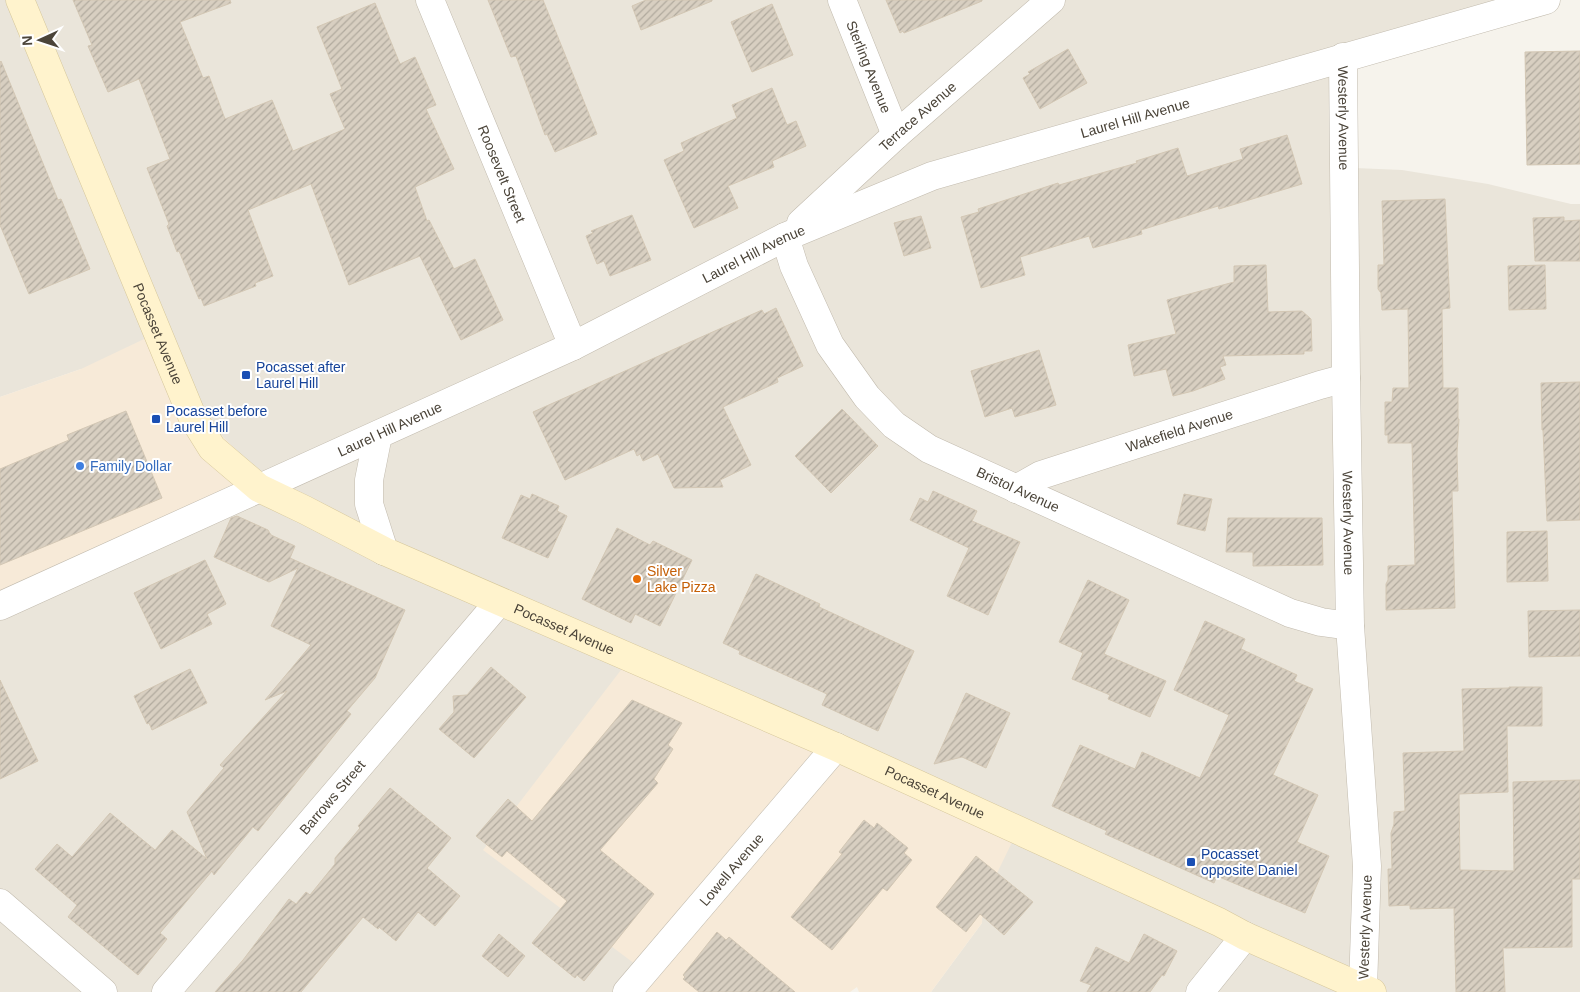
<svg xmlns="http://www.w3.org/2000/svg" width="1580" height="992" viewBox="0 0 1580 992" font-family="Arial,sans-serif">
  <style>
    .residential { fill: #eae5da }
    .commercial { fill: #f7ead8 }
    .building { fill: url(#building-hatch); stroke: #d3c7b4 }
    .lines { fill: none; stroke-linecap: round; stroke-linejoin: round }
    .minor-casing { stroke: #c2bbae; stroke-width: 29 }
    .tertiary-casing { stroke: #c2bbae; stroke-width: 29 }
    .secondary-casing { stroke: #d6c79b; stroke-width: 29 }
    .minor { stroke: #fff; stroke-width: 28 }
    .tertiary { stroke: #fff; stroke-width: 28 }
    .secondary { stroke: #fff3cd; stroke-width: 28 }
    .transit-dot { fill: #1a4fb4; stroke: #fff; stroke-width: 2 }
    .shop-dot { fill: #3f7fe0; stroke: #fff; stroke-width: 2 }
    .food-dot { fill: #e8710a; stroke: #fff; stroke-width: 2 }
    .labels { text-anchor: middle; stroke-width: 4; stroke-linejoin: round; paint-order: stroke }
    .street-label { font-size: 14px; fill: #4b4439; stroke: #fff }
    .transit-label { font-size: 14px; fill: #164399; stroke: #fff; text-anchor: start }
    .shop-label { font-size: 14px; fill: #366cbe; stroke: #fff; text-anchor: start }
    .food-label { font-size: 14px; fill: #c56008; stroke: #fff; text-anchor: start }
  </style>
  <defs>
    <pattern id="building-hatch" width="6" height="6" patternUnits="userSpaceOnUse" patternTransform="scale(1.25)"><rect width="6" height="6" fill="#d8cfc1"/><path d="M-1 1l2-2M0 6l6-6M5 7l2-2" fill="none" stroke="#b1aa9e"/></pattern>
  </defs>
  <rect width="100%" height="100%" fill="#f6f3ec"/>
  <path class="residential" d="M0,0H1540L1352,57L1355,168L1402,170L1488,184L1571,204H1580V992H931L982,923L639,968L617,992H0V613L81,369L0,397Z"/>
  <g class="commercial">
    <path d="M163,330L201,412L214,428L269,482L0,614V397L81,369Z"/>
    <path d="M634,653L1016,834L984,900L982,923L931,992H859L857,987L850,992H617L639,967L483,850Z"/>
  </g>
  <g class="building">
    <path d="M73,0H230L231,3L180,22L203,78L209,76L225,119L272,100L293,151L345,129L330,94L342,89L317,27L375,3L400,64L415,57L436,105L426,109L454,169L415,187L427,221L429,220L454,269L475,259L503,320L461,340L420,256L349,285L311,184L248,210L273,276L255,283L256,286L204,306L201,298L199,299L179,251L177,252L167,226L169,224L147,168L170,159L139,79L108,92L88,46L92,45Z"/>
    <path d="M488,0H543L597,134L555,152L547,134L545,135L516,56L511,57Z"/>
    <path d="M646,0H712V1L641,30L632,6Z"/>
    <path d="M886,0H982V1L904,33L903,31L900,33Z"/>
    <path d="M772,4L793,55L752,72L731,22Z"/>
    <path d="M1068,49L1087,83L1040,109L1023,78L1030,74L1028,72Z"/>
    <path d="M1580,51V164L1527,165L1525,52Z"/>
    <path d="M1,61L58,200L61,199L90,269L29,294L0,225V62Z"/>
    <path d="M772,88L787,125L796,121L806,146L772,161L774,167L728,186L738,208L694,228L664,160L684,151L681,143L737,118L732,105Z"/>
    <path d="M1287,135L1302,184L1219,209L1218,206L1141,230L1142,234L1093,248L1089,236L1020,257L1025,275L981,288L961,217L979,212L978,209L1058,183L1059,185L1137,163L1136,161L1178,148L1187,176L1243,159L1240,149Z"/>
    <path d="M1445,199L1450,308L1442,309L1443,388H1458V419H1459L1457,453L1458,491H1452L1455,608L1386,610V584L1388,580V566L1415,565L1412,443H1388V435H1385V402H1392L1393,388H1409L1408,309L1382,310L1381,293L1378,289V265H1384L1382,201Z"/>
    <path d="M632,215L651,260L610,276L604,261L597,264L586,236L593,233L591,231Z"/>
    <path d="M921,216L931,248L904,256L894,223Z"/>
    <path d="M1564,217V221L1580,220V261H1535L1533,218Z"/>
    <path d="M1266,265L1268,312L1302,311L1311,319L1312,351H1304V354L1223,356L1226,365L1220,367L1225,379L1193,391L1173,396L1166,369L1134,376L1128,345L1176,334L1167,300L1234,282V266Z"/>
    <path d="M1545,265L1546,309L1509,310L1508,266Z"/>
    <path d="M776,308L803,366L777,378L778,382L723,407L751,465L720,480L723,487L674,488L658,454L643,461L640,454L637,456L634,449L565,480L533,412L762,310L764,314Z"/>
    <path d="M1039,350L1056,405L1015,417L1012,408L985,417L971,371Z"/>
    <path d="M1580,382V520L1547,521L1543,430H1542L1541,383Z"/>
    <path d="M842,409L878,446L831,493L795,456Z"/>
    <path d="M126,411L162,498L0,565V469L69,440L67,435Z"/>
    <path d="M933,491L977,511L972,521L1020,542L988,615L947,596L969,548L910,520L920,498L928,502Z"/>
    <path d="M532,494L559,506L557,511L567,516L548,558L502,538L521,495L530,499Z"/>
    <path d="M1184,494L1212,499L1205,531L1177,524Z"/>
    <path d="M237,516L268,530L271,535L295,546L290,558L405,610L375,678L347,711L351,714L258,831L253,827L214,875L212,871L160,933L167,939L138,975L68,917L77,905L35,869L57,844L72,857L110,813L155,850L172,830L207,859L187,812L224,768L220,765L287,691L265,700L311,645L271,626L298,568L269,582L214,557L231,518Z"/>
    <path d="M1228,518H1322L1323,565L1253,566V552H1226Z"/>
    <path d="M617,528L650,545L653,541L692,560L660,626L635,614L631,623L582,599Z"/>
    <path d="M1547,531L1548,581L1507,582V532Z"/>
    <path d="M205,560L226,604L207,614L212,624L161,649L134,593Z"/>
    <path d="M756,574L820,604L819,607L914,651L878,731L822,705L827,694L739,654L740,651L723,643Z"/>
    <path d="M1088,580L1129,600L1104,654L1166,681L1150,717L1108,699L1110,695L1072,679L1083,653L1059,642Z"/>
    <path d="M1580,610V656L1529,657L1528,611Z"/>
    <path d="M1205,621L1245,639L1241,649L1297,675L1294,681L1313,689L1273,775L1318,795L1297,842L1329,856L1305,913L1217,876L1214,883L1105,834L1107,831L1052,806L1080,745L1135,769L1142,752L1200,778L1229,715L1174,690Z"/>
    <path d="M491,667L526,697L474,758L439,729L454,712L453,696L467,695Z"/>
    <path d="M190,669L207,703L152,730L149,723L147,724L134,696Z"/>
    <path d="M0,680L38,761L0,779Z"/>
    <path d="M1509,687H1542V726H1507L1508,792L1459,794L1460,870L1514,871L1513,782L1580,780V879H1572V947L1503,948L1505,992H1456L1454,908L1410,909V905L1389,906L1388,869H1392L1391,833L1394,824V812L1405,811L1403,753L1464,751L1462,689L1509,688Z"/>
    <path d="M966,693L1010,713L986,768L962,757L934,764Z"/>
    <path d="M632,700L682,723L668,745L673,749L654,779L658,783L600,850L654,894L584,981L577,975L575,978L532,943L567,901L507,851L502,857L476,836L508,799L532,821Z"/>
    <path d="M390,788L451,838L427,868L460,896L435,926L418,912L396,941L379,927L378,929L363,917L301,992H215L243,960L289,899L296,904L306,892L310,895L335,864V858L360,828L358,826Z"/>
    <path d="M864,820L874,828L877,823L908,848L904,853L912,860L887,891L883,888L832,950L791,917L842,854L839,852Z"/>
    <path d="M976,856L1033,902L1004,935L980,914L966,932L936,907Z"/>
    <path d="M717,932L726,940L729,937L795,992H699L683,979L685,977L683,975Z"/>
    <path d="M499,934L525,956L508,977L482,956Z"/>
    <path d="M1144,934L1177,951L1164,976L1162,975L1150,992H1087L1091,985L1080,981L1096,947L1129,963Z"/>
  </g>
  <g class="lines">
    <defs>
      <g id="minor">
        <path id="s1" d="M430,0L573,346"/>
        <path id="s2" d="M842,0L896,135"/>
        <path id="s3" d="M1343,57L1346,378L1350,626L1367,866L1363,988"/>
        <path id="s4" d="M785,237L794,266L830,345L867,397L894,425L929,449L1290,613L1321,622L1350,626"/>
        <path id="s5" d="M1016,489L1041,475L1320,385L1346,378"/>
        <path d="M0,903L103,992"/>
        <path id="s6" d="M166,992L499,602"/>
        <path id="s7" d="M627,992L836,747"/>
        <path d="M1200,992L1245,936"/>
      </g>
      <g id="tertiary">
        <path id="s8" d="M801,223L896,135L1051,0"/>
        <path d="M378,435L369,480V504L384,551"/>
        <path id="s9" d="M0,606L573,346L785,237L932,176L1546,0"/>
      </g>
      <g id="secondary">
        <path id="s10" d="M20,0L192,416L212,448L259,488L305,510L384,551L836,747L1219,922L1245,936L1372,992"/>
      </g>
    </defs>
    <use href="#minor" class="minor-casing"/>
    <use href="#tertiary" class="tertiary-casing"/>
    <use href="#secondary" class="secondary-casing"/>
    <use href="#minor" class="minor"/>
    <use href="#tertiary" class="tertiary"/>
    <use href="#secondary" class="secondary"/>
  </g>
  <g class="transit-dot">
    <rect x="241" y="370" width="10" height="10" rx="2.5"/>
    <rect x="151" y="414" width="10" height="10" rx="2.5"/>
    <rect x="1186" y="857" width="10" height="10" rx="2.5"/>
  </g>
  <circle class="shop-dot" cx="80" cy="466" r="5"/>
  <circle class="food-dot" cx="637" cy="579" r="5"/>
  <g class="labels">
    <g class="street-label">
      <text dy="5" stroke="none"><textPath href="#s2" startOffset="72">Sterling Avenue</textPath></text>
      <text dy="5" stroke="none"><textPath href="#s8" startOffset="158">Terrace Avenue</textPath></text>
      <text dy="5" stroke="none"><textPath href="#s9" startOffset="1238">Laurel Hill Avenue</textPath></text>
      <text dy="5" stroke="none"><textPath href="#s3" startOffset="61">Westerly Avenue</textPath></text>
      <text dy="5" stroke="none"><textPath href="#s1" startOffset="188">Roosevelt Street</textPath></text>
      <text dy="5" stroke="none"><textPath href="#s9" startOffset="832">Laurel Hill Avenue</textPath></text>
      <text dy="5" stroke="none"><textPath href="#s10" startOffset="361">Pocasset Avenue</textPath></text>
      <text dy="5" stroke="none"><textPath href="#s9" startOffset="428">Laurel Hill Avenue</textPath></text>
      <text dy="5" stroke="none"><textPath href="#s5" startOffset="174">Wakefield Avenue</textPath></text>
      <text dy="5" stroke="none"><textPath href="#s4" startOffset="360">Bristol Avenue</textPath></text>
      <text dy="5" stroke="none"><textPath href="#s3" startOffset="466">Westerly Avenue</textPath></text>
      <text dy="5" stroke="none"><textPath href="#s10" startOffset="886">Pocasset Avenue</textPath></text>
      <text dy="5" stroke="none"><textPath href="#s10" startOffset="1291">Pocasset Avenue</textPath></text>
      <text dy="5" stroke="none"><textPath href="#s6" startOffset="256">Barrows Street</textPath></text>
      <text dy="5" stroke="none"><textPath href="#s7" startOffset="161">Lowell Avenue</textPath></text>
      <text transform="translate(1365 927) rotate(-88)" y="5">Westerly Avenue</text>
    </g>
    <g class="transit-label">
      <text x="256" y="372">Pocasset after<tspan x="256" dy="16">Laurel Hill</tspan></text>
      <text x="166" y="416">Pocasset before<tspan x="166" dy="16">Laurel Hill</tspan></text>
      <text x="1201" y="859">Pocasset<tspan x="1201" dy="16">opposite Daniel</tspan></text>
    </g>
    <g class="shop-label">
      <text x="90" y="471">Family Dollar</text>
    </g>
    <g class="food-label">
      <text x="647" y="576">Silver<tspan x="647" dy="16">Lake Pizza</tspan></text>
    </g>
  </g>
  <g transform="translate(40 40) rotate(267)" stroke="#ffffff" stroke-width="4" paint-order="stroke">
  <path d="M0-4L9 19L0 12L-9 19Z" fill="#4b4439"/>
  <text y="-8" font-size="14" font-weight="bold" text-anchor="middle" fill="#4b4439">N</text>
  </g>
</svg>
